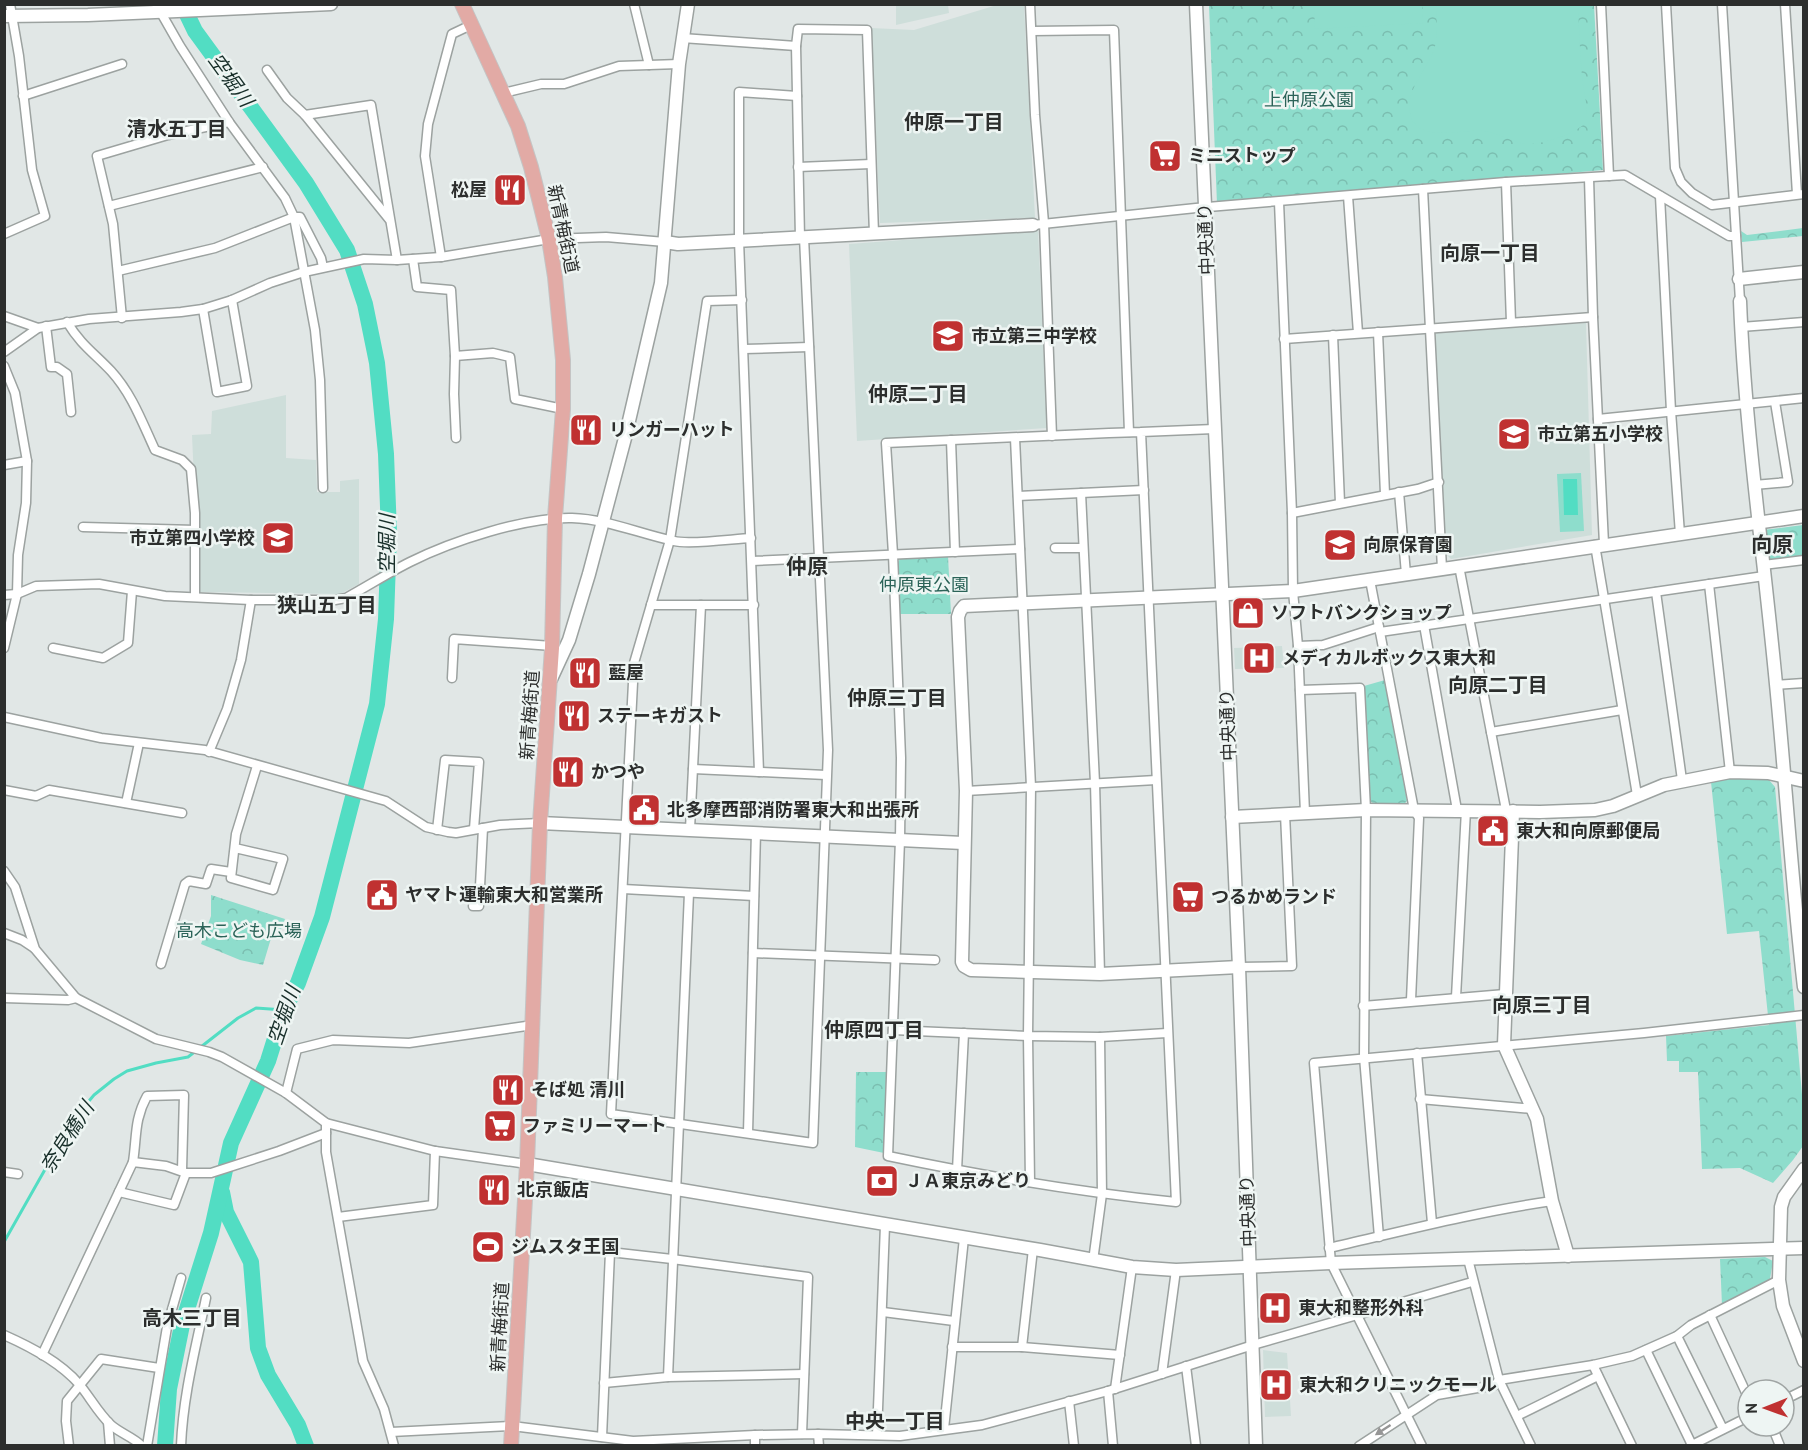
<svg xmlns="http://www.w3.org/2000/svg" width="1808" height="1450" viewBox="0 0 1808 1450" font-family="'PT Sans','Noto Sans JP',sans-serif">
  <style>
    .built { fill: #cededa }
    .park { fill: url(#park-crowns) }
    .garden { fill: #8eddcc }
    .water { fill: #52ddc3 }
    .lines { fill: none; stroke-linecap: round; stroke-linejoin: round }
    .stream { stroke: #52ddc3; stroke-width: 3 }
    .river { stroke: #52ddc3; stroke-width: 16 }
    .street-casing { stroke: #9ca2a0; stroke-width: 11 }
    .secondary-casing { stroke: #9ca2a0; stroke-width: 15 }
    .primary-casing { stroke: #c4c4c4; stroke-width: 16 }
    .street { stroke: #fff; stroke-width: 8 }
    .secondary { stroke: #fff; stroke-width: 12 }
    .primary { stroke: #e2aaa5; stroke-width: 14 }
    .oneway { fill: #969696 }
    .labels { text-anchor: middle; stroke-width: 5; stroke-linejoin: round; paint-order: stroke }
    .park-label { font-size: 18px; fill: #2b6358; stroke: #eef5f3 }
    .poi-label { font-size: 18px; font-weight: bold; fill: #2c2e2d; stroke: #eef5f3; text-anchor: start }
    .street-label { font-size: 18px; fill: #2c2e2d; stroke: #eef5f3 }
    .water-label { font-size: 20px; font-style: italic; fill: #172e29; stroke: #eef5f3 }
    .neighbourhood-label { font-size: 20px; font-weight: bold; fill: #2c2e2d; stroke: #eef5f3 }
    .quarter-label { font-size: 21px; font-weight: bold; fill: #2c2e2d; stroke: #eef5f3 }
  </style>
  <defs>
    <pattern id="park-crowns" width="20" height="18" patternUnits="userSpaceOnUse" patternTransform="scale(1.5)"><rect width="20" height="18" fill="#8eddcc"/><path d="M2 6a3 3 0 1 1 6 0M12 15a3 3 0 1 1 6 0" fill="none" stroke="#7bbeb0"/></pattern>
  </defs>
  <rect width="100%" height="100%" fill="#e1e7e6"/>
  <g class="built">
    <path d="M896,5H948L949,13L896,25Z"/>
    <path d="M997,5H1024L1035,218L880,223L871,28L914,30Z"/>
    <path d="M1038,230L1047,428L857,441L849,244Z"/>
    <path d="M1586,323L1592,535L1451,559L1446,554L1434,333Z"/>
    <path d="M286,395V458L316,460L317,492H340V481L359,479V584L340,594L199,592L192,435L211,434L212,411Z"/>
    <path d="M1282,646L1284,668L1235,669L1234,648Z"/>
    <path d="M1263,1350L1287,1353L1291,1416L1265,1417Z"/>
  </g>
  <g class="park">
    <path d="M1209,5H1594L1603,170L1217,204Z"/>
    <path d="M1803,228V236L1742,242L1741,231L1747,235Z"/>
    <path d="M1803,525V559L1767,562L1763,530Z"/>
    <path d="M948,556L951,614H900L897,564L901,557Z"/>
    <path d="M1385,680L1407,801L1404,804H1374L1369,800L1364,686Z"/>
    <path d="M1732,778L1769,780L1775,787L1804,1117L1803,1146L1793,1160L1773,1183L1740,1168L1702,1169L1698,1072H1679V1061H1667L1666,1036L1769,1025L1759,931L1727,934L1711,782Z"/>
    <path d="M211,895L285,919L278,937L272,935L263,965L240,960L201,944L211,916Z"/>
    <path d="M856,1072H888L884,1153L855,1147Z"/>
    <path d="M1765,1257L1773,1261L1770,1279L1722,1305L1720,1259Z"/>
  </g>
  <g class="garden">
    <path d="M1314,5H1422L1423,23L1315,29Z"/>
    <path d="M1436,5H1578C1579,29 1580,53 1582,77C1583,90 1587,101 1587,114C1587,118 1586,123 1582,126C1570,135 1541,145 1526,144C1511,142 1498,132 1483,131C1461,129 1416,144 1410,113C1405,91 1427,69 1434,50C1439,35 1436,20 1436,5Z"/>
    <path d="M1581,473L1584,531L1560,532L1557,474Z"/>
  </g>
  <path class="water" d="M1563,479H1577L1578,515H1564Z"/>
  <g class="lines">
    <path class="stream" d="M4,1242L73,1120L94,1095L114,1079L127,1071L156,1063L188,1057L238,1018L256,1008L284,1010"/>
    <g class="river">
      <path d="M222,1192L226,1212L251,1262L258,1348L268,1375L298,1425L306,1446"/>
      <path d="M165,1446L169,1389L182,1325L211,1233L231,1143L268,1061L284,1010L298,983L322,917L377,704L386,619L389,533L386,454L377,363L365,304L347,250L306,183L195,31L182,4"/>
    </g>
    <defs>
      <g id="street">
        <path d="M156,4L180,46L229,122L285,198L294,217H300L321,258L323,267"/>
        <path d="M634,4L649,65"/>
        <path d="M1030,4L1035,115L1044,223L1052,436"/>
        <path d="M1601,4L1609,176"/>
        <path d="M1666,4L1675,168L1681,182L1692,193L1712,205L1804,194"/>
        <path d="M1722,4L1740,301"/>
        <path d="M1785,4L1797,194"/>
        <path d="M1032,31L1114,30L1129,432"/>
        <path d="M682,38L796,46"/>
        <path d="M267,70L287,98L305,115L389,219"/>
        <path d="M503,93L541,84H564L619,66L679,64"/>
        <path d="M23,96L122,64"/>
        <path d="M305,115L371,105L397,260"/>
        <path d="M798,167L871,164"/>
        <path d="M1589,178L1593,317L1604,544"/>
        <path d="M1506,182L1511,322"/>
        <path d="M1423,189L1442,569"/>
        <path d="M1348,196L1358,333"/>
        <path d="M1660,196L1671,411L1680,534"/>
        <path d="M1279,202L1292,513L1293,591L1298,646L1305,813"/>
        <path d="M109,206L263,167"/>
        <path d="M1033,225L1196,208L1506,182L1625,175L1729,236H1736"/>
        <path d="M4,234L45,216L32,170L19,56L10,4"/>
        <path d="M800,238L796,46L798,29L867,30L874,234"/>
        <path d="M441,257L425,156L428,124L452,34L471,25"/>
        <path d="M413,259L417,287L451,290L455,356L493,353L510,357L515,399L563,409"/>
        <path d="M118,271L215,248L294,217L315,330L320,380L323,488"/>
        <path d="M742,300L707,301L670,540L634,663L611,1114L813,1143L828,750L804,237"/>
        <path d="M203,309L217,392L247,386L232,300"/>
        <path d="M4,316L38,328"/>
        <path d="M122,318L113,224L97,156L168,135L229,122"/>
        <path d="M67,322C81,345 94,353 111,371C132,394 142,422 155,450L182,460L191,469L195,513V596"/>
        <path d="M46,326L51,367H57L67,374L71,412"/>
        <path d="M1741,327L1804,322"/>
        <path d="M1378,332L1385,494"/>
        <path d="M1333,335L1340,503"/>
        <path d="M1284,339L1593,317"/>
        <path d="M744,349L809,347"/>
        <path d="M4,352L38,328L89,319L181,312L203,309L232,300L270,283L304,272L364,259L397,260L441,257L549,239L606,237L665,242"/>
        <path d="M455,356L454,394L456,438"/>
        <path d="M4,366L15,393L27,461L26,503L18,555L17,594L4,648"/>
        <path d="M1598,419L1804,398"/>
        <path d="M1141,432L1176,1202C1079,1192 983,1176 888,1156L900,840L901,758L893,554L886,443L1109,433L1141,432L1214,429"/>
        <path d="M1015,438L1031,787L1028,1036L1030,1182"/>
        <path d="M951,440L955,552"/>
        <path d="M4,465L27,461"/>
        <path d="M1754,485L1788,482L1775,402"/>
        <path d="M1399,492L1406,574"/>
        <path d="M1081,493L1095,783L1100,974"/>
        <path d="M1018,496L1144,490"/>
        <path d="M1292,513L1418,489L1439,482"/>
        <path d="M83,527L195,530"/>
        <path d="M1595,545L1637,795"/>
        <path d="M1055,548H1083"/>
        <path d="M752,561L1020,549"/>
        <path d="M1763,565L1804,560"/>
        <path d="M1459,566L1506,810"/>
        <path d="M1370,580L1414,810L1419,818L1411,1000"/>
        <path d="M1709,584L1730,772"/>
        <path d="M1656,592L1682,780"/>
        <path d="M4,595L17,594L36,586L99,584L165,596L251,600H335L346,598C368,586 388,573 410,562C452,541 525,517 572,518C607,519 640,534 674,541C690,545 732,539 751,538"/>
        <path d="M651,605H754"/>
        <path d="M1424,625L1457,810"/>
        <path d="M1380,632L1764,576"/>
        <path d="M1298,646L1323,645L1379,627"/>
        <path d="M53,648L103,658L128,643L132,591"/>
        <path d="M452,678L454,639L552,646"/>
        <path d="M1776,685L1804,683"/>
        <path d="M1300,690L1360,688L1366,810L1364,1057L1379,1237"/>
        <path d="M4,717L101,738L205,750L386,801L426,827L448,832L456,833L500,825L540,823"/>
        <path d="M1491,732L1622,710"/>
        <path d="M209,752L227,709L241,660L251,600"/>
        <path d="M693,769L826,775"/>
        <path d="M759,772L739,240V92L797,96"/>
        <path d="M4,790L36,796L49,790L182,813"/>
        <path d="M966,791L1156,780"/>
        <path d="M126,803L139,743"/>
        <path d="M690,829L701,605"/>
        <path d="M437,830L445,760L479,762L474,829"/>
        <path d="M235,848L283,859L273,890L231,878L236,834L257,766"/>
        <path d="M4,871L15,887L35,949L76,998L156,1039L209,1052L222,1057L286,1093L326,1123V1152L363,1361L384,1409L394,1446"/>
        <path d="M623,889L754,896"/>
        <path d="M473,906H479L483,828"/>
        <path d="M4,933L22,940L34,948"/>
        <path d="M753,953L935,960"/>
        <path d="M161,964L185,884L189,881L206,884L211,869L231,872"/>
        <path d="M1239,967L1292,966L1285,814"/>
        <path d="M1456,997L1466,810"/>
        <path d="M4,998L68,1000L76,998"/>
        <path d="M1363,1006L1505,994"/>
        <path d="M893,1030L1028,1036L1100,1037L1167,1033"/>
        <path d="M1417,1053L1432,1223"/>
        <path d="M286,1093L297,1049L333,1040L409,1043L533,1025"/>
        <path d="M1420,1099L1533,1109"/>
        <path d="M326,1123L435,1151L527,1164"/>
        <path d="M748,1133L756,832"/>
        <path d="M133,1162C137,1136 134,1120 147,1096L184,1095L182,1170"/>
        <path d="M957,1170L964,1033"/>
        <path d="M4,1172L18,1174"/>
        <path d="M119,1192L174,1205L186,1173"/>
        <path d="M338,1217L433,1205L435,1151"/>
        <path d="M1329,1248C1403,1231 1476,1212 1552,1201"/>
        <path d="M1468,1259L1499,1380L1531,1446"/>
        <path d="M1093,1261L1102,1194L1100,1037"/>
        <path d="M883,1312L954,1321"/>
        <path d="M1710,1315L1748,1397"/>
        <path d="M4,1335C31,1347 60,1362 79,1384C90,1397 98,1413 111,1425C120,1433 133,1437 142,1446"/>
        <path d="M1677,1336L1723,1429"/>
        <path d="M952,1347H1022L1120,1355"/>
        <path d="M1022,1347L1033,1249"/>
        <path d="M1646,1350L1692,1445"/>
        <path d="M42,1355L133,1162L166,1166L186,1173H211L279,1151L326,1133"/>
        <path d="M1593,1365L1632,1446"/>
        <path d="M1186,1366L1196,1446"/>
        <path d="M1162,1374L1176,1270"/>
        <path d="M668,1377L689,893"/>
        <path d="M604,1383L668,1377L804,1374"/>
        <path d="M1115,1389L1132,1267"/>
        <path d="M1108,1391L1113,1446"/>
        <path d="M1784,1400L1804,1390"/>
        <path d="M1069,1401L1074,1446"/>
        <path d="M1517,1416L1598,1376"/>
        <path d="M108,1422L110,1446"/>
        <path d="M1772,1426L1780,1446"/>
        <path d="M944,1429L964,1238"/>
        <path d="M391,1432L512,1426L633,1441L755,1435L818,1434L900,1436L982,1425L1108,1391L1253,1345L1472,1282"/>
        <path d="M818,1434L819,1446"/>
        <path d="M755,1435V1446"/>
        <path d="M877,1435L885,1225"/>
        <path d="M602,1437L610,1252L672,1259L808,1277L802,1434"/>
        <path d="M69,1446L66,1421L67,1401L101,1359L159,1368"/>
        <path d="M147,1446L167,1327L181,1278"/>
        <path d="M181,1446C183,1395 196,1347 206,1298"/>
        <path d="M1359,1446L1437,1395L1495,1385L1499,1380L1593,1365L1632,1356L1677,1336L1691,1325L1779,1280"/>
        <path d="M1422,1446L1331,1263L1314,1063L1644,1033L1804,1015"/>
        <path d="M1690,1446L1748,1417"/>
      </g>
      <g id="secondary">
        <path d="M1196,4L1239,967L1256,1446"/>
        <path d="M4,16L88,15L331,4"/>
        <path d="M665,242L678,244L1033,225"/>
        <path d="M1739,279L1804,272"/>
        <path d="M1740,301C1745,429 1764,556 1776,684C1786,785 1792,886 1804,987"/>
        <path d="M551,679L569,640L589,574L625,438L661,283L679,64L688,4"/>
        <path d="M1513,811L1504,1045L1537,1119L1552,1201L1568,1256"/>
        <path d="M1232,817L1366,810L1540,812L1595,810L1613,806L1664,785L1730,772L1768,773L1804,781"/>
        <path d="M540,823L963,843"/>
        <path d="M1239,967L1100,974L971,970L964,966L962,962L966,791L958,617L960,611L964,606L1293,591L1804,516"/>
        <path d="M527,1164L1040,1250L1132,1267L1176,1270L1331,1263L1804,1248"/>
        <path d="M1804,1169L1784,1197L1781,1207L1779,1280L1783,1306L1804,1361"/>
      </g>
      <path id="primary" d="M462,4L518,126L531,167L549,239L555,277L563,360V409L555,518L552,648L540,823L527,1164L511,1446"/>
    </defs>
    <use href="#street" class="street-casing"/>
    <use href="#secondary" class="secondary-casing"/>
    <use href="#primary" class="primary-casing"/>
    <use href="#street" class="street"/>
    <use href="#secondary" class="secondary"/>
    <use href="#primary" class="primary"/>
  </g>
  <defs><path id="oneway-solid" d="M-6-.8H1V-3.2L6.5 0L1 3.2V.8H-6Z" transform="scale(1.5)"/></defs>
  <use class="oneway" href="#oneway-solid" transform="translate(1383 1430) rotate(147)"/>
  <defs>
    <symbol id="supermarket-square" viewBox="-11 -11 22 22"><rect x="-9" y="-9" width="18" height="18" rx="4" fill="#c03131" stroke="#eef5f3"/><path d="M-6-5.5h2.5l.6 2H6L4.5 2H-2.5L-4.4-4H-6ZM-1.5 3.2a1.3 1.3 0 1 0 .1 0ZM3 3.2a1.3 1.3 0 1 0 .1 0Z" fill="#fff"/></symbol>
    <symbol id="restaurant-square" viewBox="-11 -11 22 22"><rect x="-9" y="-9" width="18" height="18" rx="4" fill="#c03131" stroke="#eef5f3"/><path d="M-5-6h1v4h1v-4h1v4h1v-4h1v5L-1.5 .5V6h-2V.5L-5-1ZM5-6V6H3V1.5H1.5Q1.5-4 5-6Z" fill="#fff"/></symbol>
    <symbol id="school-square" viewBox="-11 -11 22 22"><rect x="-9" y="-9" width="18" height="18" rx="4" fill="#c03131" stroke="#eef5f3"/><path d="M0-5L7-2L0 1L-7-2ZM-4 1L0 2.5L4 1V4Q0 6-4 4Z" fill="#fff"/></symbol>
    <symbol id="shop-square" viewBox="-11 -11 22 22"><rect x="-9" y="-9" width="18" height="18" rx="4" fill="#c03131" stroke="#eef5f3"/><path d="M-5-2.5h2.3a2.7 3.5 0 0 1 5.4 0H5L5.5 6h-11ZM-1.5-2.5h3a1.5 2.3 0 0 0-3 0Z" fill="#fff"/></symbol>
    <symbol id="hospital-square" viewBox="-11 -11 22 22"><rect x="-9" y="-9" width="18" height="18" rx="4" fill="#c03131" stroke="#eef5f3"/><path d="M-5-5h3v3.5h4V-5h3V5h-3V1.5h-4V5h-3Z" fill="#fff"/></symbol>
    <symbol id="civic-square" viewBox="-11 -11 22 22"><rect x="-9" y="-9" width="18" height="18" rx="4" fill="#c03131" stroke="#eef5f3"/><path d="M-.6-6.5H3V-4.5H.6V-3L4-1V1h2V6H-6V1h2V-1L-.6-3ZM-1.2 2.5V6h2.4V2.5Z" fill="#fff"/></symbol>
    <symbol id="bank-square" viewBox="-11 -11 22 22"><rect x="-9" y="-9" width="18" height="18" rx="4" fill="#c03131" stroke="#eef5f3"/><path d="M-6-4H6V4H-6ZM0-2.3a2.3 2.3 0 1 0 0 4.6a2.3 2.3 0 1 0 0-4.6Z" fill="#fff"/></symbol>
    <symbol id="stadium-square" viewBox="-11 -11 22 22"><rect x="-9" y="-9" width="18" height="18" rx="4" fill="#c03131" stroke="#eef5f3"/><path d="M0-5a6.5 5 0 1 0 0 10a6.5 5 0 1 0 0-10ZM-3.5-1.8h7v3.6h-7Z" fill="#fff"/></symbol>
  </defs>
  <g fill-rule="evenodd">
    <use href="#supermarket-square" x="1146" y="137" width="38" height="38"/>
    <use href="#restaurant-square" x="491" y="171" width="38" height="38"/>
    <use href="#school-square" x="929" y="317" width="38" height="38"/>
    <use href="#restaurant-square" x="567" y="411" width="38" height="38"/>
    <use href="#school-square" x="1495" y="415" width="38" height="38"/>
    <use href="#school-square" x="259" y="519" width="38" height="38"/>
    <use href="#school-square" x="1321" y="526" width="38" height="38"/>
    <use href="#shop-square" x="1229" y="594" width="38" height="38"/>
    <use href="#hospital-square" x="1240" y="639" width="38" height="38"/>
    <use href="#restaurant-square" x="566" y="654" width="38" height="38"/>
    <use href="#restaurant-square" x="555" y="697" width="38" height="38"/>
    <use href="#restaurant-square" x="549" y="753" width="38" height="38"/>
    <use href="#civic-square" x="625" y="791" width="38" height="38"/>
    <use href="#civic-square" x="1474" y="812" width="38" height="38"/>
    <use href="#civic-square" x="363" y="876" width="38" height="38"/>
    <use href="#supermarket-square" x="1169" y="878" width="38" height="38"/>
    <use href="#restaurant-square" x="489" y="1071" width="38" height="38"/>
    <use href="#supermarket-square" x="481" y="1107" width="38" height="38"/>
    <use href="#bank-square" x="863" y="1162" width="38" height="38"/>
    <use href="#restaurant-square" x="475" y="1171" width="38" height="38"/>
    <use href="#stadium-square" x="469" y="1228" width="38" height="38"/>
    <use href="#hospital-square" x="1256" y="1289" width="38" height="38"/>
    <use href="#hospital-square" x="1257" y="1366" width="38" height="38"/>
  </g>
  <g class="labels">
    <g class="park-label">
      <text x="1309" y="106">上仲原公園</text>
      <text x="924" y="591">仲原東公園</text>
      <text x="239" y="937">高木こども広場</text>
    </g>
    <g class="poi-label">
      <text x="1188" y="162">ミニストップ</text>
      <text x="487" y="196" text-anchor="end">松屋</text>
      <text x="971" y="342">市立第三中学校</text>
      <text x="609" y="436">リンガーハット</text>
      <text x="1537" y="440">市立第五小学校</text>
      <text x="255" y="544" text-anchor="end">市立第四小学校</text>
      <text x="1363" y="551">向原保育園</text>
      <text x="1271" y="619">ソフトバンクショップ</text>
      <text x="1282" y="664">メディカルボックス東大和</text>
      <text x="608" y="679">藍屋</text>
      <text x="597" y="722">ステーキガスト</text>
      <text x="591" y="778">かつや</text>
      <text x="667" y="816">北多摩西部消防署東大和出張所</text>
      <text x="1516" y="837">東大和向原郵便局</text>
      <text x="405" y="901">ヤマト運輸東大和営業所</text>
      <text x="1211" y="903">つるかめランド</text>
      <text x="531" y="1096">そば処 清川</text>
      <text x="523" y="1132">ファミリーマート</text>
      <text x="905" y="1187">ＪＡ東京みどり</text>
      <text x="517" y="1196">北京飯店</text>
      <text x="511" y="1253">ジムスタ王国</text>
      <text x="1298" y="1314">東大和整形外科</text>
      <text x="1299" y="1391">東大和クリニックモール</text>
    </g>
    <g class="street-label">
      <text transform="translate(563 229) rotate(78)" y="6">新青梅街道</text>
      <text transform="translate(1206 239) rotate(-92)" y="6">中央通り</text>
      <text transform="translate(530 715) rotate(-86)" y="6">新青梅街道</text>
      <text transform="translate(1228 725) rotate(-92)" y="6">中央通り</text>
      <text transform="translate(1248 1211) rotate(-92)" y="6">中央通り</text>
      <text transform="translate(500 1327) rotate(-87)" y="6">新青梅街道</text>
    </g>
    <g class="water-label">
      <text transform="translate(231 80) rotate(54)" y="7">空堀川</text>
      <text transform="translate(387 544) rotate(-90)" y="7">空堀川</text>
      <text transform="translate(284 1015) rotate(-71)" y="7">空堀川</text>
      <text transform="translate(67 1137) rotate(-57)" y="7">奈良橋川</text>
    </g>
    <g class="neighbourhood-label">
      <text x="954" y="129">仲原一丁目</text>
      <text x="177" y="136">清水五丁目</text>
      <text x="1490" y="260">向原一丁目</text>
      <text x="918" y="401">仲原二丁目</text>
      <text x="327" y="612">狭山五丁目</text>
      <text x="1498" y="692">向原二丁目</text>
      <text x="897" y="705">仲原三丁目</text>
      <text x="1542" y="1012">向原三丁目</text>
      <text x="874" y="1037">仲原四丁目</text>
      <text x="192" y="1325">高木三丁目</text>
      <text x="895" y="1428">中央一丁目</text>
    </g>
    <g class="quarter-label">
      <text x="1772" y="552">向原</text>
      <text x="807" y="574">仲原</text>
    </g>
  </g>
  <rect width="1808" height="1450" fill="none" stroke="#2c2e2d" stroke-width="12"/>
  <g transform="translate(1766 1408) rotate(269)"><circle r="28" fill="#eef5f3" stroke="#a0a5a4" stroke-width="1.5"/>
  <path d="M0-4.5L10 22L0 15L-10 22Z" fill="#c03131"/>
  <text y="-9" font-size="16" font-weight="bold" text-anchor="middle" fill="#2c2e2d">N</text>
  </g>
</svg>
